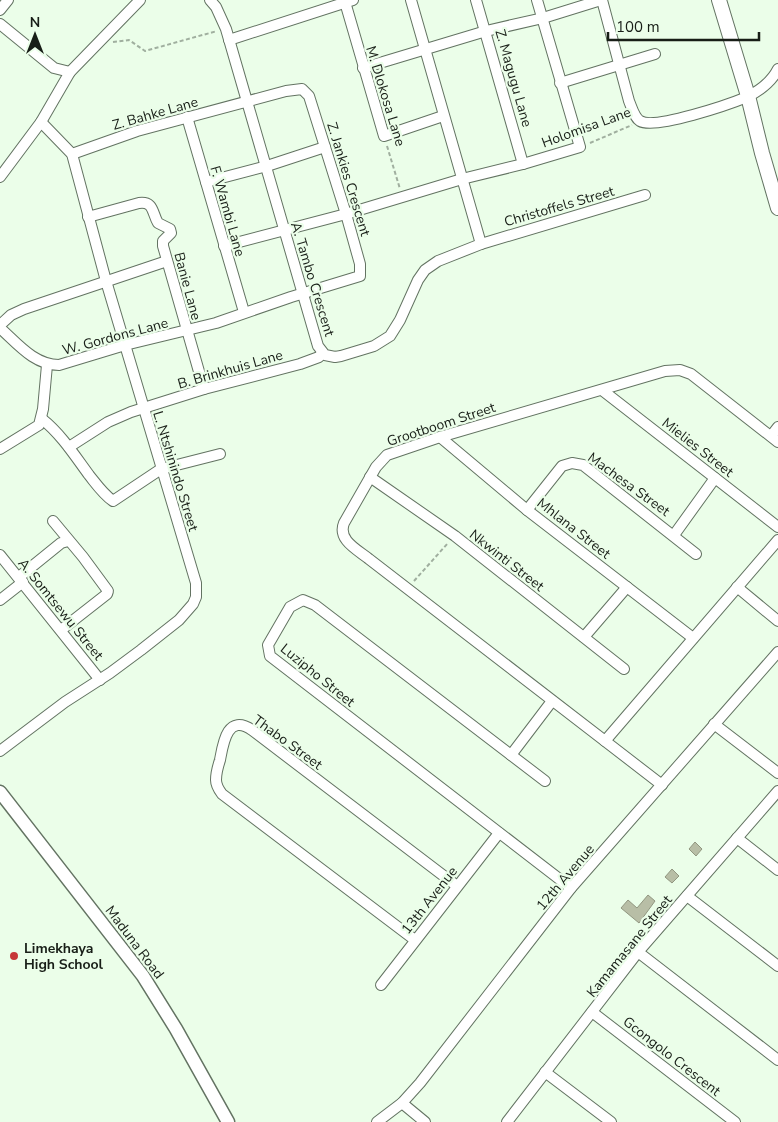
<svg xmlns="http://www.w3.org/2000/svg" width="778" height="1122" viewBox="0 0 778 1122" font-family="'Nunito Sans',sans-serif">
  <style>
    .building { fill: #b8bea6; stroke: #919680 }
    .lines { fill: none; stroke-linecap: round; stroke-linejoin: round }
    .minor-casing { stroke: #637362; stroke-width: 12 }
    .tertiary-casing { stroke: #637362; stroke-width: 15 }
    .secondary-casing { stroke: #637362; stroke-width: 16 }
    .path { stroke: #a0af9f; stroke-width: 2; stroke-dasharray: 4 2.5; stroke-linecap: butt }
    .minor { stroke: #fff; stroke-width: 10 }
    .tertiary { stroke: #fff; stroke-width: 12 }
    .secondary { stroke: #fff; stroke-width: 14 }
    .poi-dot { fill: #c63737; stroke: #ebfee9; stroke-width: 2 }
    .labels { text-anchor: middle; stroke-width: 4.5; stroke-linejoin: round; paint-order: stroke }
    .street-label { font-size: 14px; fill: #181e17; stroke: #ebfee9 }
    .poi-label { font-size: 14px; font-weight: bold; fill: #181e17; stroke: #ebfee9; text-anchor: start }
  </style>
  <rect width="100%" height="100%" fill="#ebfee9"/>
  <g class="building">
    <path d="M695,842L702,849L696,856L689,849Z"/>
    <path d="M672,869L679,876L672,883L665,877Z"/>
    <path d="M648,895L655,901L639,923L621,908L628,900L637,908Z"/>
  </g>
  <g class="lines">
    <defs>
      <g id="minor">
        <path d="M210,0L216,7L226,29L318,346L325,355L335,357L341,356L374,346L390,336L400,320L418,280L425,270L438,261L481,244L645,195"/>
        <path d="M411,0L481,244"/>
        <path d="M476,0L523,164"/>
        <path d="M602,0L629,101C632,108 634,117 640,121C655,130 730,104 747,97C759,91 772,81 778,69"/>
        <path d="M345,2L384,136L443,116"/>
        <path d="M0,10L8,0"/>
        <path d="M0,24L54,68L70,72"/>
        <path d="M229,40L353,0"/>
        <path d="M363,68L486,31L543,18L601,0"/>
        <path d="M560,83L655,54"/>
        <path d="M187,117L244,312"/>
        <path d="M0,177L41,122L70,72L140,0"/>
        <path d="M206,182L267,166L325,147"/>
        <path d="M88,217L139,203C154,201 152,213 158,223L170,229L171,233L163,241V246L204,389"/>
        <path d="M224,246L346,214L462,179L523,164L580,147L537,0"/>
        <path d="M0,325L11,315L24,309L167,261"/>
        <path d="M0,328C17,343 34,365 59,365L125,345L216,323L291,297L360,276V264L346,214L309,96L302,89L286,91L137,131L72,154"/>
        <path d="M602,390L778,527"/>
        <path d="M42,419C61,434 75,456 89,475C97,485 103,494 113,501L161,469L220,454"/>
        <path d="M771,436L778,427"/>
        <path d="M440,437L527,510L693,638"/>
        <path d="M778,442L691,374L680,370L665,371L440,437L387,455L376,467L344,523C337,540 358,550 369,559L605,741L778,540"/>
        <path d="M69,447L108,422L131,412L204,389L300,364L319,357L322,353"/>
        <path d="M0,449L39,425L43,409L47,365"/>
        <path d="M370,477L455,536L624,669"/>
        <path d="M527,510L562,466L572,463L583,465L696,554"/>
        <path d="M53,521L83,557L108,591L107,594L61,630"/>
        <path d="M674,535L715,478"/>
        <path d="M0,555L100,680"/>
        <path d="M19,577L61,543L68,541"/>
        <path d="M737,587L778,621"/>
        <path d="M0,600L23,582"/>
        <path d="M584,637L627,587"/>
        <path d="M714,724L778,773"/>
        <path d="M605,741L662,785"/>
        <path d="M0,751L65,702L110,673L141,650L179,620L193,604L196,597V583L106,281L72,154L41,122"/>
        <path d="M511,755L552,701"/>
        <path d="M545,781L315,605L303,600L290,607L268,645L270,656L571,888"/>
        <path d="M737,838L778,870"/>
        <path d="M687,896L778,966"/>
        <path d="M415,940L222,794C219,790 216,786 216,780C216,773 218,766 220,760C223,744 227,713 252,730L457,886"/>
        <path d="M638,952L778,1060"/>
        <path d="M381,985L499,833"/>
        <path d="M592,1012L735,1122"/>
        <path d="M545,1072L611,1122"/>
        <path d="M402,1103L425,1122"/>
        <path d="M377,1122L402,1103L420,1083L571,888L778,652"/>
        <path d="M507,1122L638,952L778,791"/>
      </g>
      <path id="tertiary" d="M0,792L143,976L176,1029L228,1122"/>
      <path id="secondary" d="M719,0L748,96L762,153L778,208"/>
    </defs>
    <use href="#minor" class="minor-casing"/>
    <use href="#tertiary" class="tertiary-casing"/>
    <use href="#secondary" class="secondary-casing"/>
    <g class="path">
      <path d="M113,42L129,40L145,51L217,31"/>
      <path d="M590,143L632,125"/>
      <path d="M387,146L400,189"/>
      <path d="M414,581L448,543"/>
    </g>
    <use href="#minor" class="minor"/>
    <use href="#tertiary" class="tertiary"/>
    <use href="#secondary" class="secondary"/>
  </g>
  <circle class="poi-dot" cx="14" cy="956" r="5"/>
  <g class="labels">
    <g class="street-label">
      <text transform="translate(514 78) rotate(74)" y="5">Z. Magugu Lane</text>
      <text transform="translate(386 96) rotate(73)" y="5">M. Dlokosa Lane</text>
      <text transform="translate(155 113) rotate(-16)" y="5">Z. Bahke Lane</text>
      <text transform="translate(586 127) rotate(-20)" y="5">Holomisa Lane</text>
      <text transform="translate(349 179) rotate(73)" y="5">Z. Jankies Crescent</text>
      <text transform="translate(559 206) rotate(-16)" y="5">Christoffels Street</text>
      <text transform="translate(228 211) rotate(74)" y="5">F. Wambi Lane</text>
      <text transform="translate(313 279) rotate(73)" y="5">A. Tambo Crescent</text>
      <text transform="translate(188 286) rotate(75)" y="5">Banie Lane</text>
      <text transform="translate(115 336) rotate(-15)" y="5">W. Gordons Lane</text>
      <text transform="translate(230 369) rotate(-16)" y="5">B. Brinkhuis Lane</text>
      <text transform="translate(441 424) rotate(-18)" y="5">Grootboom Street</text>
      <text transform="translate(698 447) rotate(38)" y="5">Mielies Street</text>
      <text transform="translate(176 471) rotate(73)" y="5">L. Ntshinindo Street</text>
      <text transform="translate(629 484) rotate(36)" y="5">Machesa Street</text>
      <text transform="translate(574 528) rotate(38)" y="5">Mhlana Street</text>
      <text transform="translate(507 560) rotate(38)" y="5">Nkwinti Street</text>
      <text transform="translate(61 609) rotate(51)" y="5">A. Somtsewu Street</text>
      <text transform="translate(318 675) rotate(39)" y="5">Luzipho Street</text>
      <text transform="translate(288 742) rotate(36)" y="5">Thabo Street</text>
      <text transform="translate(565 877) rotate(-50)" y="5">12th Avenue</text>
      <text transform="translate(429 900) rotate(-52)" y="5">13th Avenue</text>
      <text transform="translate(135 942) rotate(53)" y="5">Maduna Road</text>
      <text transform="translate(629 946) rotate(-51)" y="5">Kamamasane Street</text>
      <text transform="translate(672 1056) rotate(38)" y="5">Gcongolo Crescent</text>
    </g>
    <g class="poi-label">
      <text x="24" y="953">Limekhaya<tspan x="24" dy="16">High School</tspan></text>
    </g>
  </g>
  <g transform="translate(35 35)" stroke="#ebfee9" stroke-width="4" paint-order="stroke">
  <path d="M0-4L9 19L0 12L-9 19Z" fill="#181e17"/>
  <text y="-8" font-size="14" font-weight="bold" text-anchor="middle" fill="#181e17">N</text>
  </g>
  <path d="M608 32v8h151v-8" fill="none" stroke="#181e17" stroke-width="2.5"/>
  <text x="616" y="32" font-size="15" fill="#181e17" stroke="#ebfee9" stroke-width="4" paint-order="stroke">100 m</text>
</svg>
